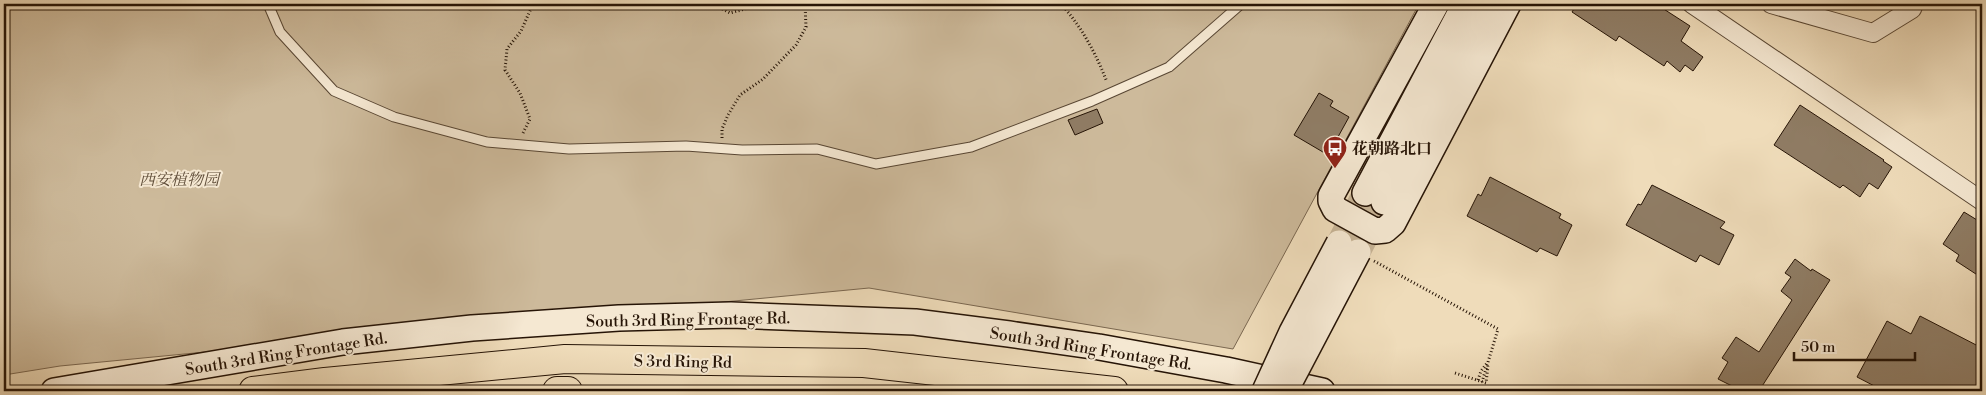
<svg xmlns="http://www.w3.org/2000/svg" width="1986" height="395" viewBox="0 0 1986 395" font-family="'Libre Bodoni','Noto Serif SC',serif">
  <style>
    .green { fill: #cdba9b; stroke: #7a6750 }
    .building { fill: #8f7c64; stroke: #261406 }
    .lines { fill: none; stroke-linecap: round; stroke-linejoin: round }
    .secondary-tunnel { stroke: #c7b496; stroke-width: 25; stroke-dasharray: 25 12; stroke-linecap: butt }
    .service-casing { stroke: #584633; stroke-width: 11 }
    .minor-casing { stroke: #584633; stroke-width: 20 }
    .secondary-casing { stroke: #261406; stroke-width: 28 }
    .trunk-casing { stroke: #261406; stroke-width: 30 }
    .path { stroke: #261406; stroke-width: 3; stroke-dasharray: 1 2.5; stroke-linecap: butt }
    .service { stroke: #f5e8d2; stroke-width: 9 }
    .minor { stroke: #f5e8d2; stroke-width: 18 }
    .secondary { stroke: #f5e8d2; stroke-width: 25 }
    .trunk { stroke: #efdcba; stroke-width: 28 }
    .secondary-bridge-casing { stroke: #261406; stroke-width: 28; stroke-linecap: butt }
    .secondary-bridge { stroke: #f5e8d2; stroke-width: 25 }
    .labels { text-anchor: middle; stroke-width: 4; stroke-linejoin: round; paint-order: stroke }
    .poi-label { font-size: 16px; font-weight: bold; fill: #261406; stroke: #f5e8d2; text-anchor: start }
    .park-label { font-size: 16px; font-style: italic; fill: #604e3a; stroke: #f5e8d2 }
    .street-label { font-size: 16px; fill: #261406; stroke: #f5e8d2 }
  </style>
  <rect width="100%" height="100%" fill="#efdcba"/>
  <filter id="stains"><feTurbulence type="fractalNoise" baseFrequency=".004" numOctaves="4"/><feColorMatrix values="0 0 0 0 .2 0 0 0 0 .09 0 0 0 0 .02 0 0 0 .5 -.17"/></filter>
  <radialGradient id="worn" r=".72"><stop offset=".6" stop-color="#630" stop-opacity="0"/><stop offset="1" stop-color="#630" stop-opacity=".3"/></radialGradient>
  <path class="green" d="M4,4H1419L1233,349L869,288L60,366L4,375Z"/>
  <g class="building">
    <path d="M1577,4H1656L1690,26L1681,41L1703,57L1693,71L1685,65L1680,72L1667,61L1664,66L1619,36L1616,41L1572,12Z"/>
    <path d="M1319,93L1333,101L1330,106L1349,117L1328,155L1294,135Z"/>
    <path d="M1800,105L1884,160L1883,161L1892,167L1878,189L1869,183L1860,197L1843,185L1840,188L1774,145Z"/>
    <path d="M1097,109L1103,123L1075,135L1068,120Z"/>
    <path d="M1490,177L1561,214L1559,218L1572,225L1557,256L1540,248L1537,252L1467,216L1478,194L1481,196Z"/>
    <path d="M1652,185L1725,222L1720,228L1734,235L1719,265L1700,255L1696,262L1626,225L1638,204L1641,205Z"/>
    <path d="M1964,212L1982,223V278L1956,261L1959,255L1943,244Z"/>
    <path d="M1795,259L1811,271L1812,269L1830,280L1759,391H1742L1718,379L1728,362L1722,358L1736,337L1759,352L1792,300L1781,291L1791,277L1785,273Z"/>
    <path d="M1920,316L1982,348V391H1884L1857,377L1887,321L1911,334Z"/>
  </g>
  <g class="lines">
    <g class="secondary-tunnel">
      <path d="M1339,243L1365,193"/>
      <path d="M1358,252L1384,202"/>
    </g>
    <defs>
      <path id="service" d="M268,4L280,32L334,91L394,117L487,142L569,149L686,146L742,150L817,149L876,164L971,147L1092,101L1169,67L1241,4"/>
      <g id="minor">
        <path d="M1692,4L1982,201"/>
        <path d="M1771,4L1873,33L1912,9L1914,4"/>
      </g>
      <g id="secondary">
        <path d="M1436,4L1331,196V201L1335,209L1375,231L1385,230L1393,223L1508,4"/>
        <path d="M1365,193L1465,4"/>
        <path d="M1384,202L1487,4"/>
        <path d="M54,391L343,342L472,328L619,318L731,315L915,322L1009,334L1099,347L1226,370L1322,391"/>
      </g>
      <g id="trunk">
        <path d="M253,391L325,382L565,359L864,363L1114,391"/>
        <path d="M557,391H568"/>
      </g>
    </defs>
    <use href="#service" class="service-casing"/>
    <use href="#minor" class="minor-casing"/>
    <use href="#secondary" class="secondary-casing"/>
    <use href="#trunk" class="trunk-casing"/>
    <g class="path">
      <path d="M713,4L730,13L763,4"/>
      <path d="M1061,4C1082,27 1096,54 1107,82"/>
      <path d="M523,133L530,119L520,93L505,70L507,49L521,31L533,4"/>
      <path d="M722,138V129L728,115L740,95L763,79L796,45L806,27L805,4"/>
      <path d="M1374,261L1498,329L1482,382"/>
      <path d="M1455,373L1486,383L1488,366"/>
      <path d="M1478,380L1481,371L1487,363"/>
    </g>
    <use href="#service" class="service"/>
    <use href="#minor" class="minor"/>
    <use href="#secondary" class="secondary"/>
    <use href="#trunk" class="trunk"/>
    <defs>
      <g id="secondary-bridge">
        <path d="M1265,391L1292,332L1339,243"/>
        <path d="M1285,391L1358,252"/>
      </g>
    </defs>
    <use href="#secondary-bridge" class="secondary-bridge-casing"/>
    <use href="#secondary-bridge" class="secondary-bridge"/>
  </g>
  <defs>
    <symbol id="bus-pin" viewBox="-11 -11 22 30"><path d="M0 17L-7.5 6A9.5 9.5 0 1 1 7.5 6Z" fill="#8f2418" stroke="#f5e8d2"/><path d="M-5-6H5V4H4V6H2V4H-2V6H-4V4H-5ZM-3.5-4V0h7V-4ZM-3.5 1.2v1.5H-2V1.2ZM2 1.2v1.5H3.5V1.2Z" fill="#fff"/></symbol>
  </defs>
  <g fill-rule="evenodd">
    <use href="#bus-pin" x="1321" y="134" width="28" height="38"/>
  </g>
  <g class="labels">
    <g class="poi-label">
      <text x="1352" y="154">花朝路北口</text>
    </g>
    <g class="park-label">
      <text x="179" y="185">西安植物园</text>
    </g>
    <g class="street-label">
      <text transform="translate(688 319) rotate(-1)" y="6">South 3rd Ring Frontage Rd.</text>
      <text transform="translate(1091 348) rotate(9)" y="6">South 3rd Ring Frontage Rd.</text>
      <text transform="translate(286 353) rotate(-9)" y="6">South 3rd Ring Frontage Rd.</text>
      <text transform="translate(683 361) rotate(1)" y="6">S 3rd Ring Rd</text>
    </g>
  </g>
  <rect width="1986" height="395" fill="none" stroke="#efdcba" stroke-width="20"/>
  <rect x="5" y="5" width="1976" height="385" fill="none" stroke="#261406" stroke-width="2.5"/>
  <rect x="10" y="10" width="1966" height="375" fill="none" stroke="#261406"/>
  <path d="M1794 352v8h121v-8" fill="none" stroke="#261406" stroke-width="2.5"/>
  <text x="1801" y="352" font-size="15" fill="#261406" stroke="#f5e8d2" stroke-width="4" paint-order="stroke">50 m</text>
  <rect width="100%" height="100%" filter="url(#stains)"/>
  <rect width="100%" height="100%" fill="url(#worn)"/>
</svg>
